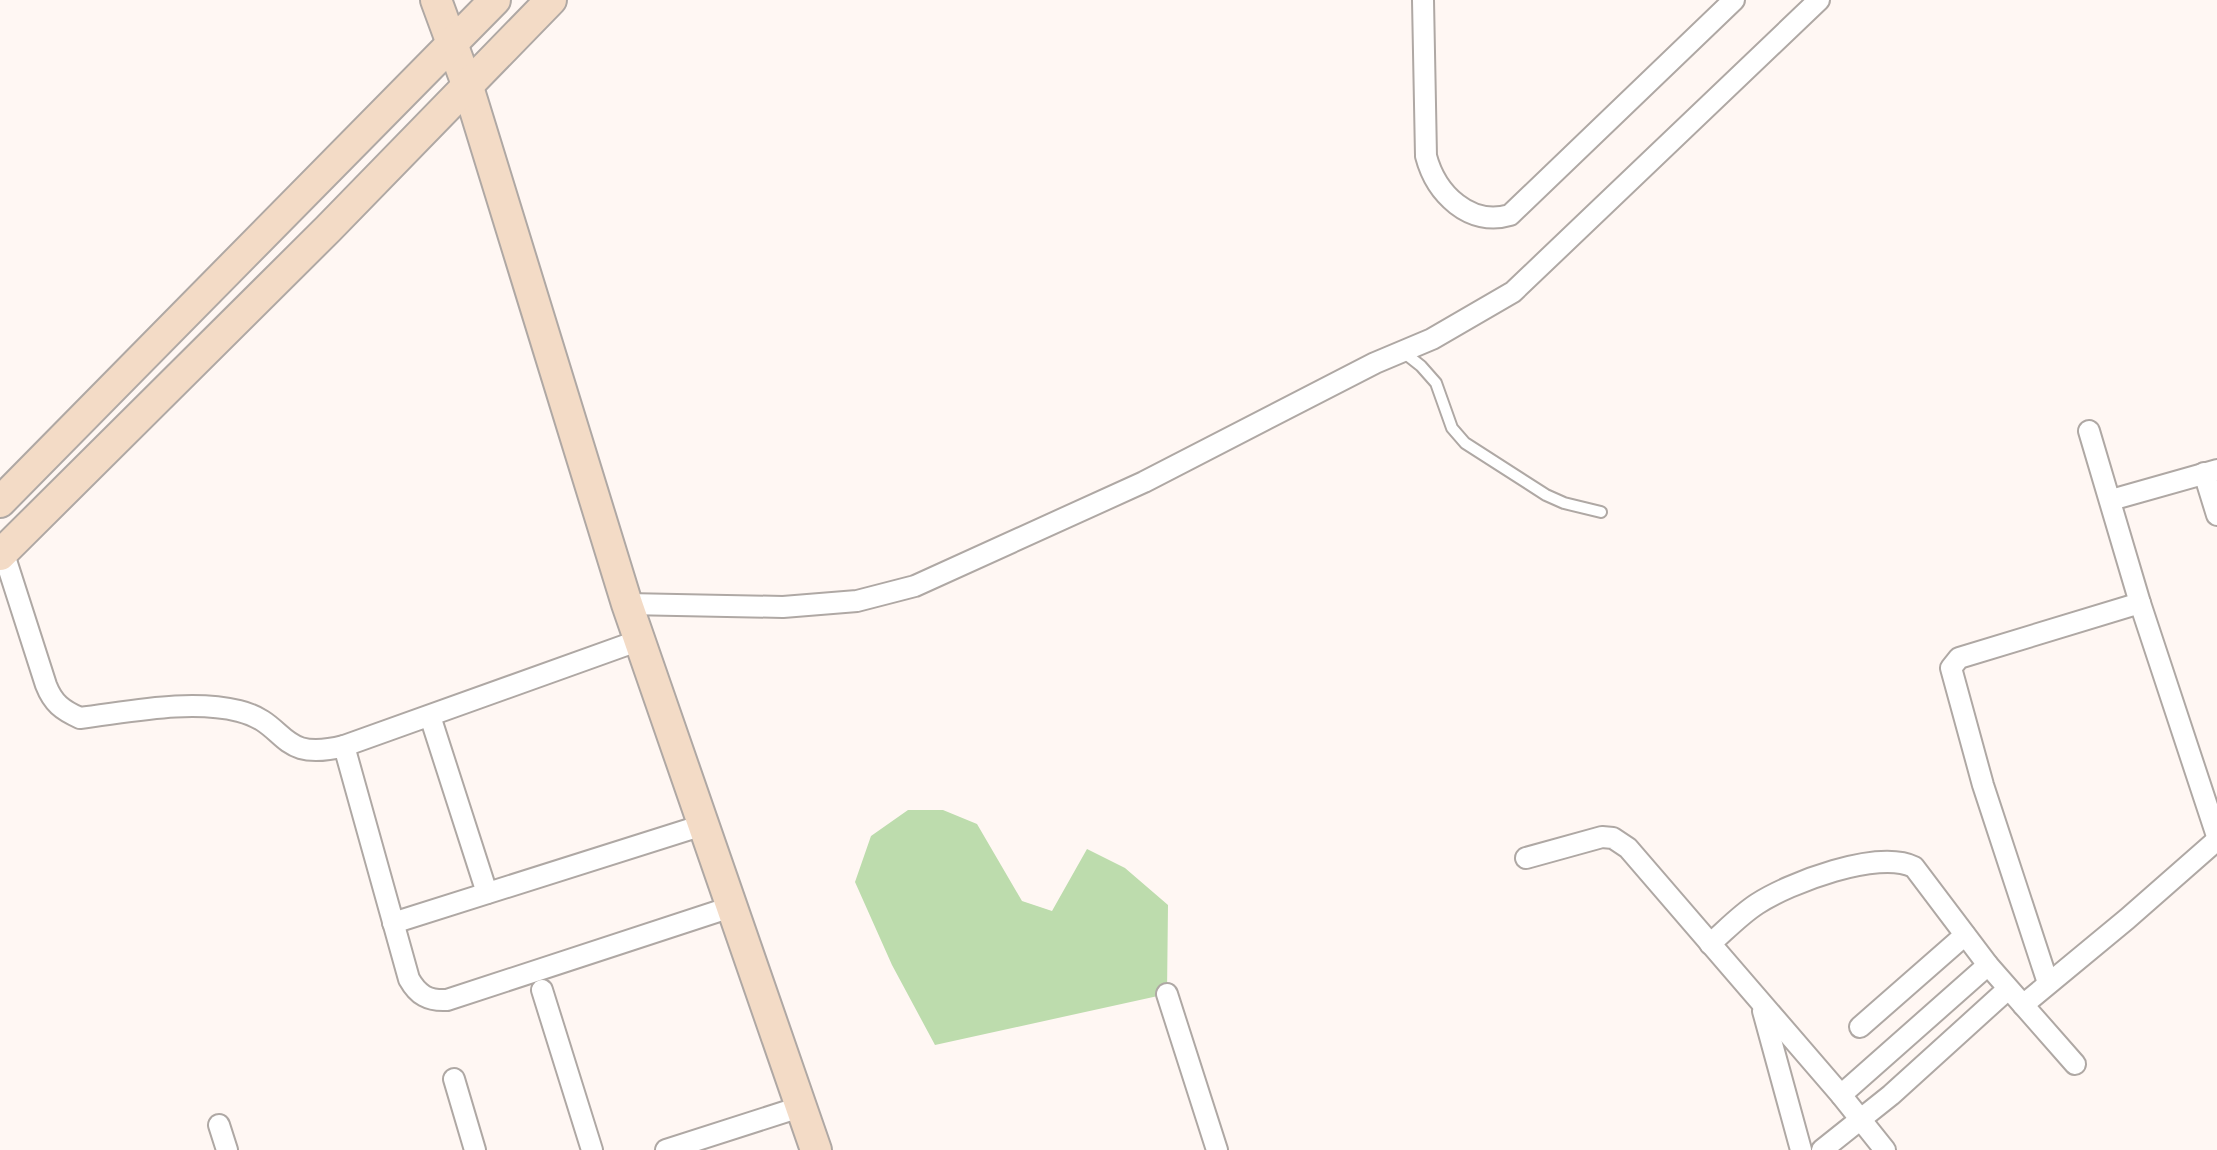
<svg xmlns="http://www.w3.org/2000/svg" width="2217" height="1150" viewBox="0 0 2217 1150" font-family="'Noto Serif',serif">
  <style>
    .green { fill: #bddcad }
    .lines { fill: none; stroke-linecap: round; stroke-linejoin: round }
    .lane-casing { stroke: #afa8a4; stroke-width: 14 }
    .street-casing { stroke: #afa8a4; stroke-width: 24 }
    .secondary-casing { stroke: #afa8a4; stroke-width: 34 }
    .lane { stroke: #fff; stroke-width: 10 }
    .street { stroke: #fff; stroke-width: 20 }
    .secondary { stroke: #f3dbc6; stroke-width: 30 }
  </style>
  <rect width="100%" height="100%" fill="#fff7f3"/>
  <path class="green" d="M908,810H943L977,824L1022,901L1052,911L1087,849L1125,868L1168,905L1167,994L935,1045L892,965L855,882L871,836Z"/>
  <g class="lines">
    <defs>
      <path id="lane" d="M1402,351L1421,366L1436,383L1452,428L1465,443L1546,495L1564,503L1601,512"/>
      <g id="street">
        <path d="M1423,0L1426,156C1436,194 1470,227 1510,215L1734,0"/>
        <path d="M2089,431L2140,603L2217,836"/>
        <path d="M2204,473L2217,515"/>
        <path d="M2111,500L2217,470"/>
        <path d="M3,551L46,685C53,703 62,710 80,718C130,712 189,699 239,711C289,723 277,763 344,746L640,640"/>
        <path d="M627,604L783,607L857,601L915,586L1144,482L1375,363L1432,339L1513,292L1819,0"/>
        <path d="M430,716L487,893"/>
        <path d="M344,746L409,979C418,995 428,1001 447,1000L731,907"/>
        <path d="M1526,858L1602,837L1613,838L1628,848L1841,1095L1885,1150"/>
        <path d="M393,923L703,825"/>
        <path d="M1710,944C1725,931 1740,915 1757,904C1789,883 1878,849 1914,867L1988,965L2075,1064"/>
        <path d="M2048,983L1983,785L1951,668L1959,658L2140,603"/>
        <path d="M542,990L592,1150"/>
        <path d="M1167,994L1217,1150"/>
        <path d="M2023,1005L2127,919L2217,840"/>
        <path d="M1763,1011L1801,1150"/>
        <path d="M1860,1027L1965,935"/>
        <path d="M454,1079L475,1150"/>
        <path d="M1841,1095L1988,965"/>
        <path d="M219,1125L227,1150"/>
        <path d="M666,1150L800,1107"/>
        <path d="M1822,1150L1891,1095L2008,989"/>
      </g>
      <g id="secondary">
        <path d="M436,0L468,87L627,604L816,1150"/>
        <path d="M0,502L495,0"/>
        <path d="M0,555L328,229L551,0"/>
      </g>
    </defs>
    <use href="#lane" class="lane-casing"/>
    <use href="#street" class="street-casing"/>
    <use href="#secondary" class="secondary-casing"/>
    <use href="#lane" class="lane"/>
    <use href="#street" class="street"/>
    <use href="#secondary" class="secondary"/>
  </g>
</svg>
